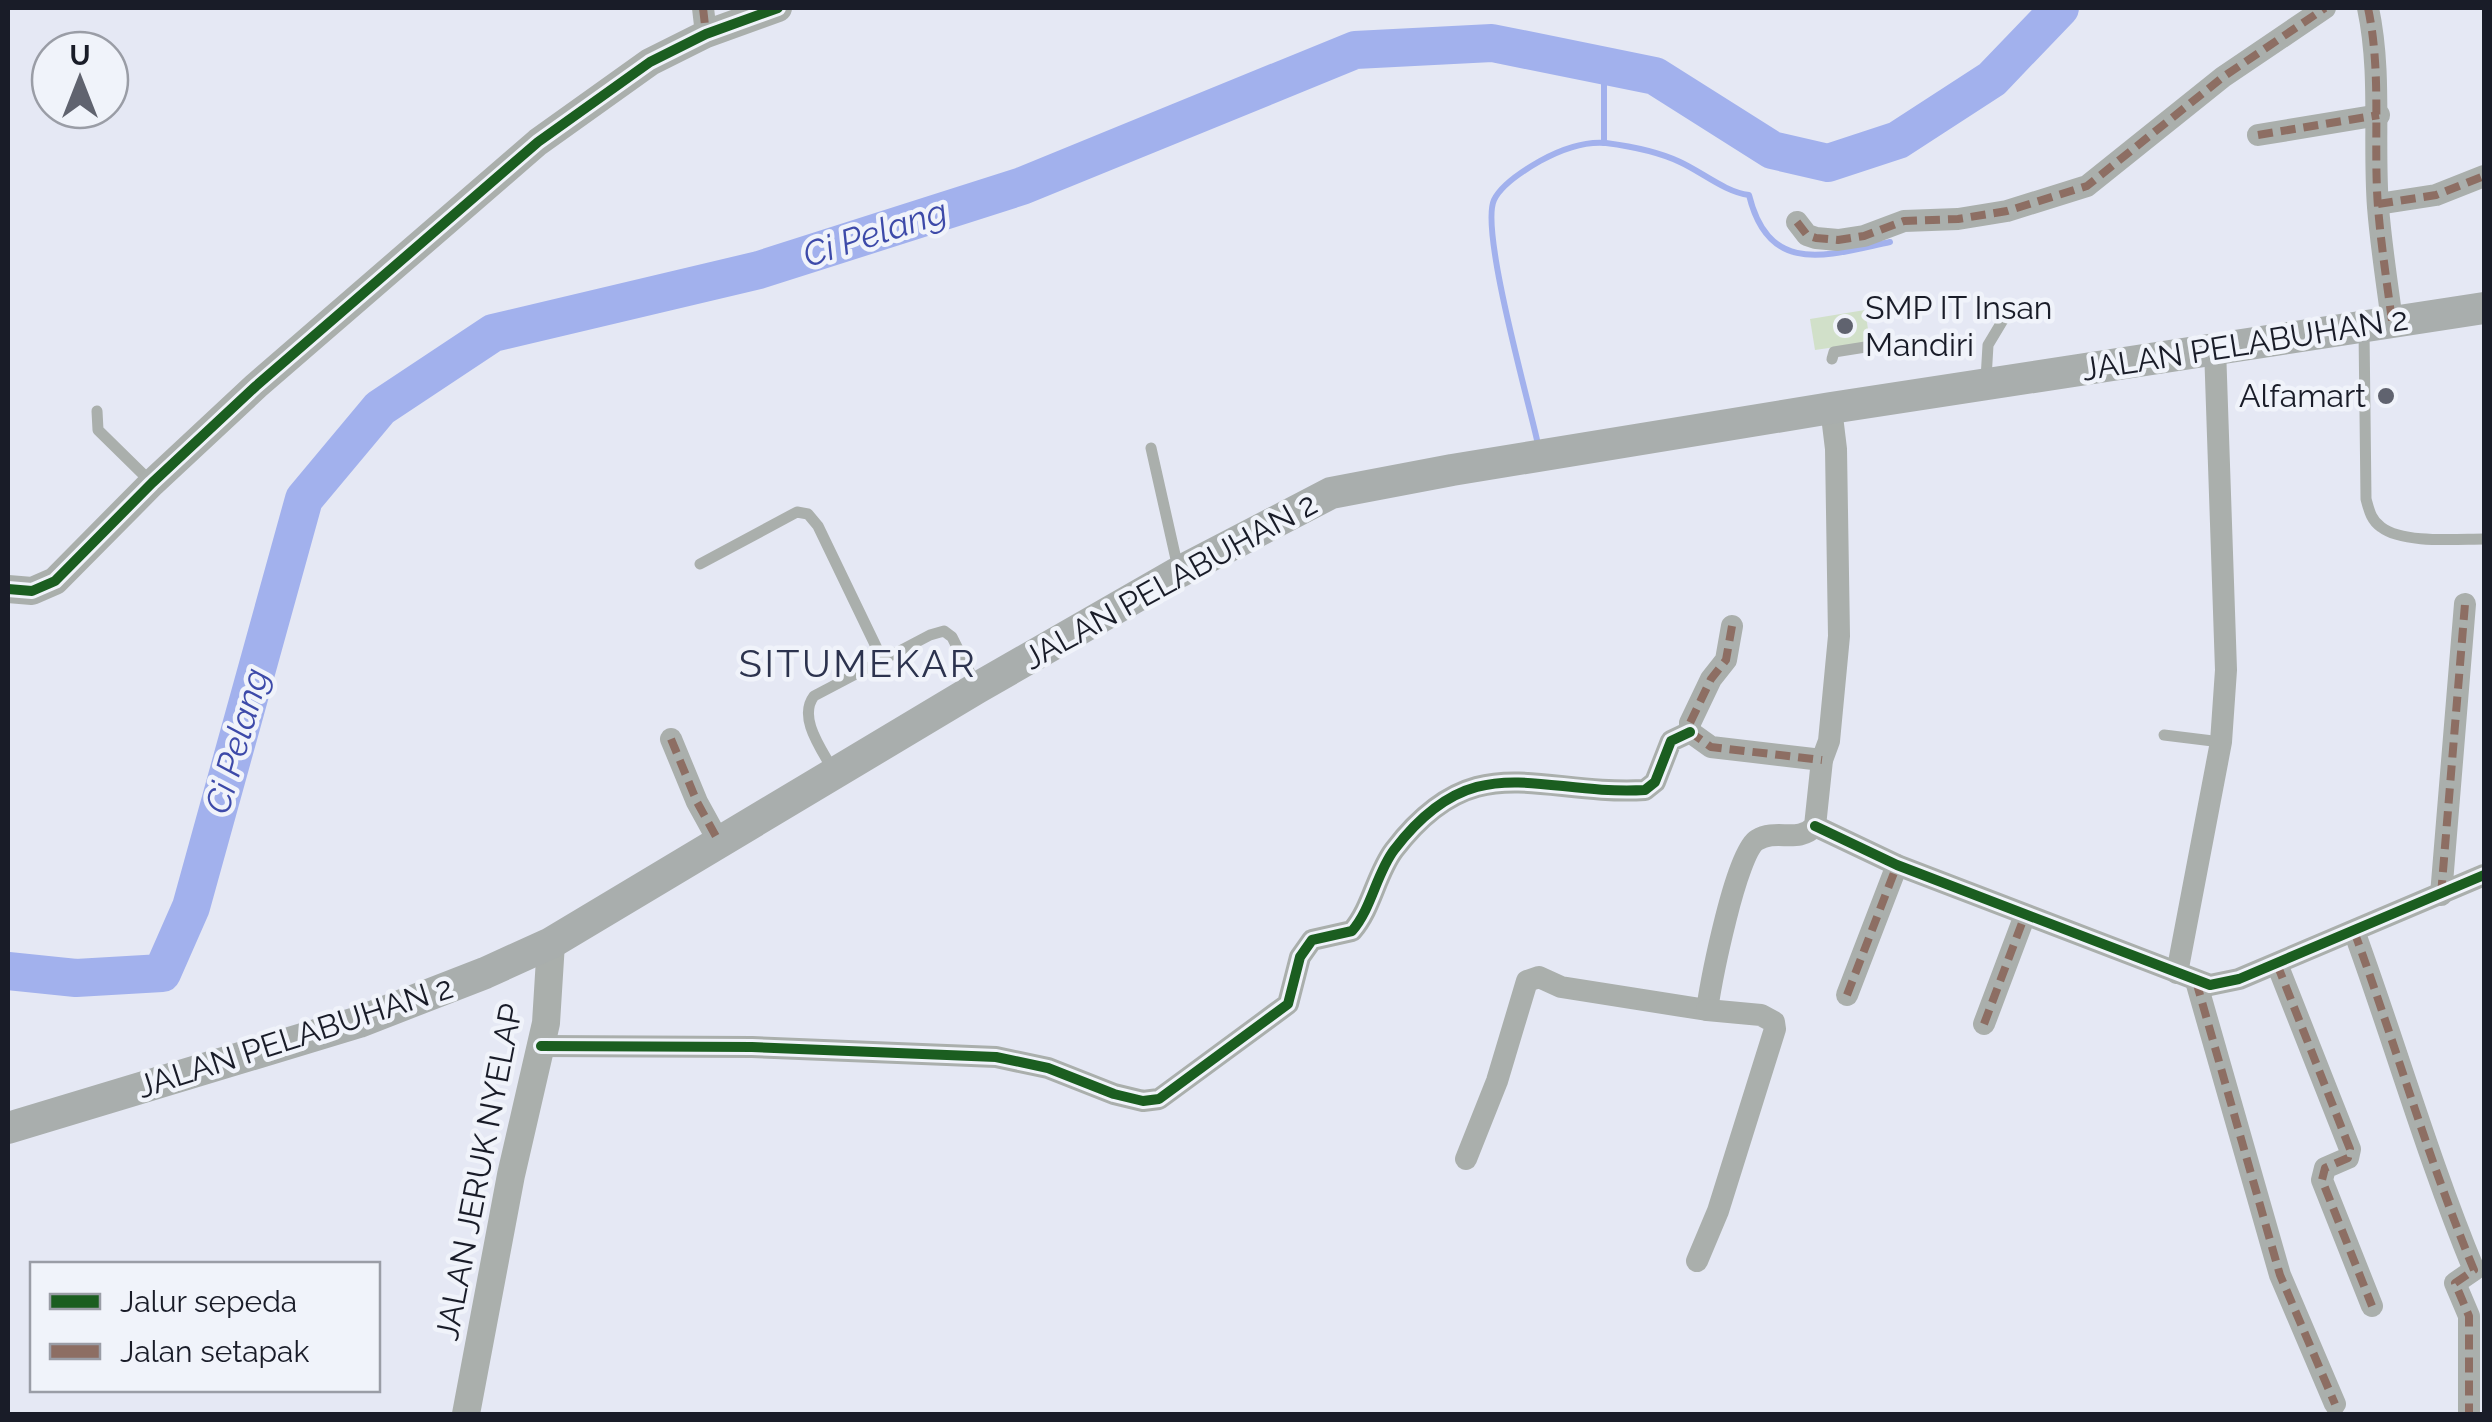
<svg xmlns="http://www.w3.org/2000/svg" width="2492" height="1422" viewBox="0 0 2492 1422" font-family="Raleway,sans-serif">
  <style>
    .green { fill: #d1e0c9 }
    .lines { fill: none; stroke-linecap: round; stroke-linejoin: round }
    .stream { stroke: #a2b1ed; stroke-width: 6 }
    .river { stroke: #a2b1ed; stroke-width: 38 }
    .service { stroke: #aaafac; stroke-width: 11 }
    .minor { stroke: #aaafac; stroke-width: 22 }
    .tertiary { stroke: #aaafac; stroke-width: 28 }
    .secondary { stroke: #a9aead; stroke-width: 32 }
    .quiet { stroke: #8d6e63; stroke-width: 8; stroke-dasharray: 15 8; stroke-linecap: butt }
    .cycleway-casing { stroke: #f0f3fa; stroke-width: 16 }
    .cycleway { stroke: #1b5e20; stroke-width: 10 }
    .poi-dot { fill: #60636f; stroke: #f0f3fa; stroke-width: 4 }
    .labels { text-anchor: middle; stroke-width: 9; stroke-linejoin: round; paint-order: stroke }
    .poi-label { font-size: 32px; fill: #191c28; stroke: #f0f3fa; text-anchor: start }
    .street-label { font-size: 32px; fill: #191c28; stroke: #f0f3fa }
    .water-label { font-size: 35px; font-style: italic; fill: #3d4aa9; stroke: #f0f3fa }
    .quarter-label { font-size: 38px; letter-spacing: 2.5px; fill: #2c334e; stroke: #f0f3fa }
  </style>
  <rect width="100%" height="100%" fill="#e5e8f4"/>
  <path class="green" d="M1865,310L1870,342L1815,350L1810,319Z"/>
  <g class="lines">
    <g class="stream">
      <path d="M1604,65V143"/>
      <path d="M1537,440C1528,399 1480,230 1494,200C1501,185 1526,169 1540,161C1560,150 1583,141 1606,143C1629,146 1659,152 1680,162C1702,172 1725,192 1749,195C1769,277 1828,255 1890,242"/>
    </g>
    <path class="river" d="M8,971L76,978L162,973L191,907L304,499L380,408L493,333L759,270L1022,186L1355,50L1492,43L1655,76L1772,150L1828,163L1898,140L1992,79L2060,8"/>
    <g class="service">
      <path d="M2364,329L2366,499C2369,510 2371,520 2381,527C2403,544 2457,539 2484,539"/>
      <path d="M1832,359L1834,352L1878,345"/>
      <path d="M1986,379L1988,345L2003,320"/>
      <path d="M97,411L98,430L152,483"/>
      <path d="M1151,448L1178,568"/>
      <path d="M700,564L797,512L808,514L818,526L883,661"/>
      <path d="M2164,735L2221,742"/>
      <path d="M834,772C823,751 797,718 814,696L930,635L944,631L952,637L977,687"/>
    </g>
    <g class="minor">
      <path d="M703,8L706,34"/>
      <path d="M2368,8C2382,74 2373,140 2378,207C2381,245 2387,283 2392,321"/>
      <path d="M2258,135L2379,115"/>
      <path d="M2378,204L2436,195L2484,176"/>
      <path d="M1797,222L1807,235L1816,238L1838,240L1864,236L1904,221L1958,219L2007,211L2087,186L2223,77L2325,8"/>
      <path d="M1732,626L1726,660L1711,679L1690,723V732L1711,747L1822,760"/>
      <path d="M671,739L697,802L719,842"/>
      <path d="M1815,826L1897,865L2210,985L2239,979L2484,875"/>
      <path d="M2441,895L2465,604"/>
      <path d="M2354,931C2395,1043 2428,1159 2474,1270L2455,1283L2469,1316V1414"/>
      <path d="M2277,964L2350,1149L2348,1158L2325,1168L2322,1180L2372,1306"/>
      <path d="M2177,973L2221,742L2226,670L2215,348"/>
      <path d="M2196,981L2280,1275L2335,1404"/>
      <path d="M1847,995L1897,865"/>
      <path d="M1984,1024L2025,915"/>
      <path d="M541,1046L752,1047L996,1057L1048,1068L1114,1094L1143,1101L1159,1099L1288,1004L1300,957L1312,940L1352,931C1372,908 1376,874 1394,850C1475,744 1537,796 1645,790L1655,782L1671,741L1690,732"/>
      <path d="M1466,1159L1497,1081L1527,981L1539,977L1561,987L1707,1010C1711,982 1736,852 1757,840C1777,828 1798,844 1815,826L1822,760L1829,741L1839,636L1836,449L1831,408"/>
      <path d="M1697,1261L1718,1211L1775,1029L1774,1022L1761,1015L1707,1010"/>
    </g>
    <g class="tertiary">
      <path d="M8,589L32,591L55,581L152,483L256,386L538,142L650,62L706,34L778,8"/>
      <path d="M466,1414L511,1175L546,1023L551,943"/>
    </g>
    <path class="secondary" d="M8,1128L359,1022L485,973L551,943L977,688L1179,572L1331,493L1452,470L1831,408L2484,308"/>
    <g class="quiet">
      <path d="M703,8L706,34"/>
      <path d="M2368,8C2382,74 2373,140 2378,207C2381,245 2387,283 2392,321"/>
      <path d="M2258,135L2379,115"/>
      <path d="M2378,204L2436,195L2484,176"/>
      <path d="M1797,222L1807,235L1816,238L1838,240L1864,236L1904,221L1958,219L2007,211L2087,186L2223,77L2325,8"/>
      <path d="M1732,626L1726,660L1711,679L1690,723V732L1711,747L1822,760"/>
      <path d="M671,739L697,802L719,842"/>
      <path d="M2441,895L2465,604"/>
      <path d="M2354,931C2395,1043 2428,1159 2474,1270L2455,1283L2469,1316V1414"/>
      <path d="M2277,964L2350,1149L2348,1158L2325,1168L2322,1180L2372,1306"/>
      <path d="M2196,981L2280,1275L2335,1404"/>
      <path d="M1847,995L1897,865"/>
      <path d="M1984,1024L2025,915"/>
    </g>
    <defs>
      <g id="cycleway">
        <path d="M8,589L32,591L55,581L152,483L256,386L538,142L650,62L706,34L778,8"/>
        <path d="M1815,826L1897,865L2210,985L2239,979L2484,875"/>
        <path d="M541,1046L752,1047L996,1057L1048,1068L1114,1094L1143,1101L1159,1099L1288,1004L1300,957L1312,940L1352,931C1372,908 1376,874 1394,850C1475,744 1537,796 1645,790L1655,782L1671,741L1690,732"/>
      </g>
    </defs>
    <use href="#cycleway" class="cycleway-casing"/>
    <use href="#cycleway" class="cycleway"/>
  </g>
  <g class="poi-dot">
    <circle cx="1845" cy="326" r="10"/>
    <circle cx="2386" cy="396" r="10"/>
  </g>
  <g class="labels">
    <g class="poi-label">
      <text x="1865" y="319">SMP IT Insan<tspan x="1865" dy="37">Mandiri</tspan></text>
      <text x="2366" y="407" text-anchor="end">Alfamart</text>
    </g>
    <g class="street-label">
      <text transform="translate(2245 344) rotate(-9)" y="11">JALAN PELABUHAN 2</text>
      <text transform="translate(1170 581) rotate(-29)" y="11">JALAN PELABUHAN 2</text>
      <text transform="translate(295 1037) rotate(-18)" y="11">JALAN PELABUHAN 2</text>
      <text transform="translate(479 1172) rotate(-79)" y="11">JALAN JERUK NYELAP</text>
    </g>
    <g class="water-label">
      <text transform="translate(875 233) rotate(-18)" y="12">Ci Pelang</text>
      <text transform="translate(237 741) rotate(-74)" y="12">Ci Pelang</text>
    </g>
    <g class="quarter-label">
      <text x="858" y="677">SITUMEKAR</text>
    </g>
  </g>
  <rect width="2492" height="1422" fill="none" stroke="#191c28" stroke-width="20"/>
  <rect x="30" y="1262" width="350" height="130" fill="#f0f3fa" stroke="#9a9da6" stroke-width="2.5"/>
  <rect x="50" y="1294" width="50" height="15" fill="#1b5e20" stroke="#9a9da6" stroke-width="2.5"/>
  <text x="120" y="1312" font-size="30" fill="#191c28">Jalur sepeda</text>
  <rect x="50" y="1344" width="50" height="15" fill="#8d6e63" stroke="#9a9da6" stroke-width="2.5"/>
  <text x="120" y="1362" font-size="30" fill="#191c28">Jalan setapak</text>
  <g transform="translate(80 80)"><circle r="48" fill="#f0f3fa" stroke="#9a9da6" stroke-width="2.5"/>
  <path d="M0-8L18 38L0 25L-18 38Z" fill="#60636f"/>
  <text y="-15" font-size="28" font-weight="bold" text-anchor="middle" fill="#191c28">U</text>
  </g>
</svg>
